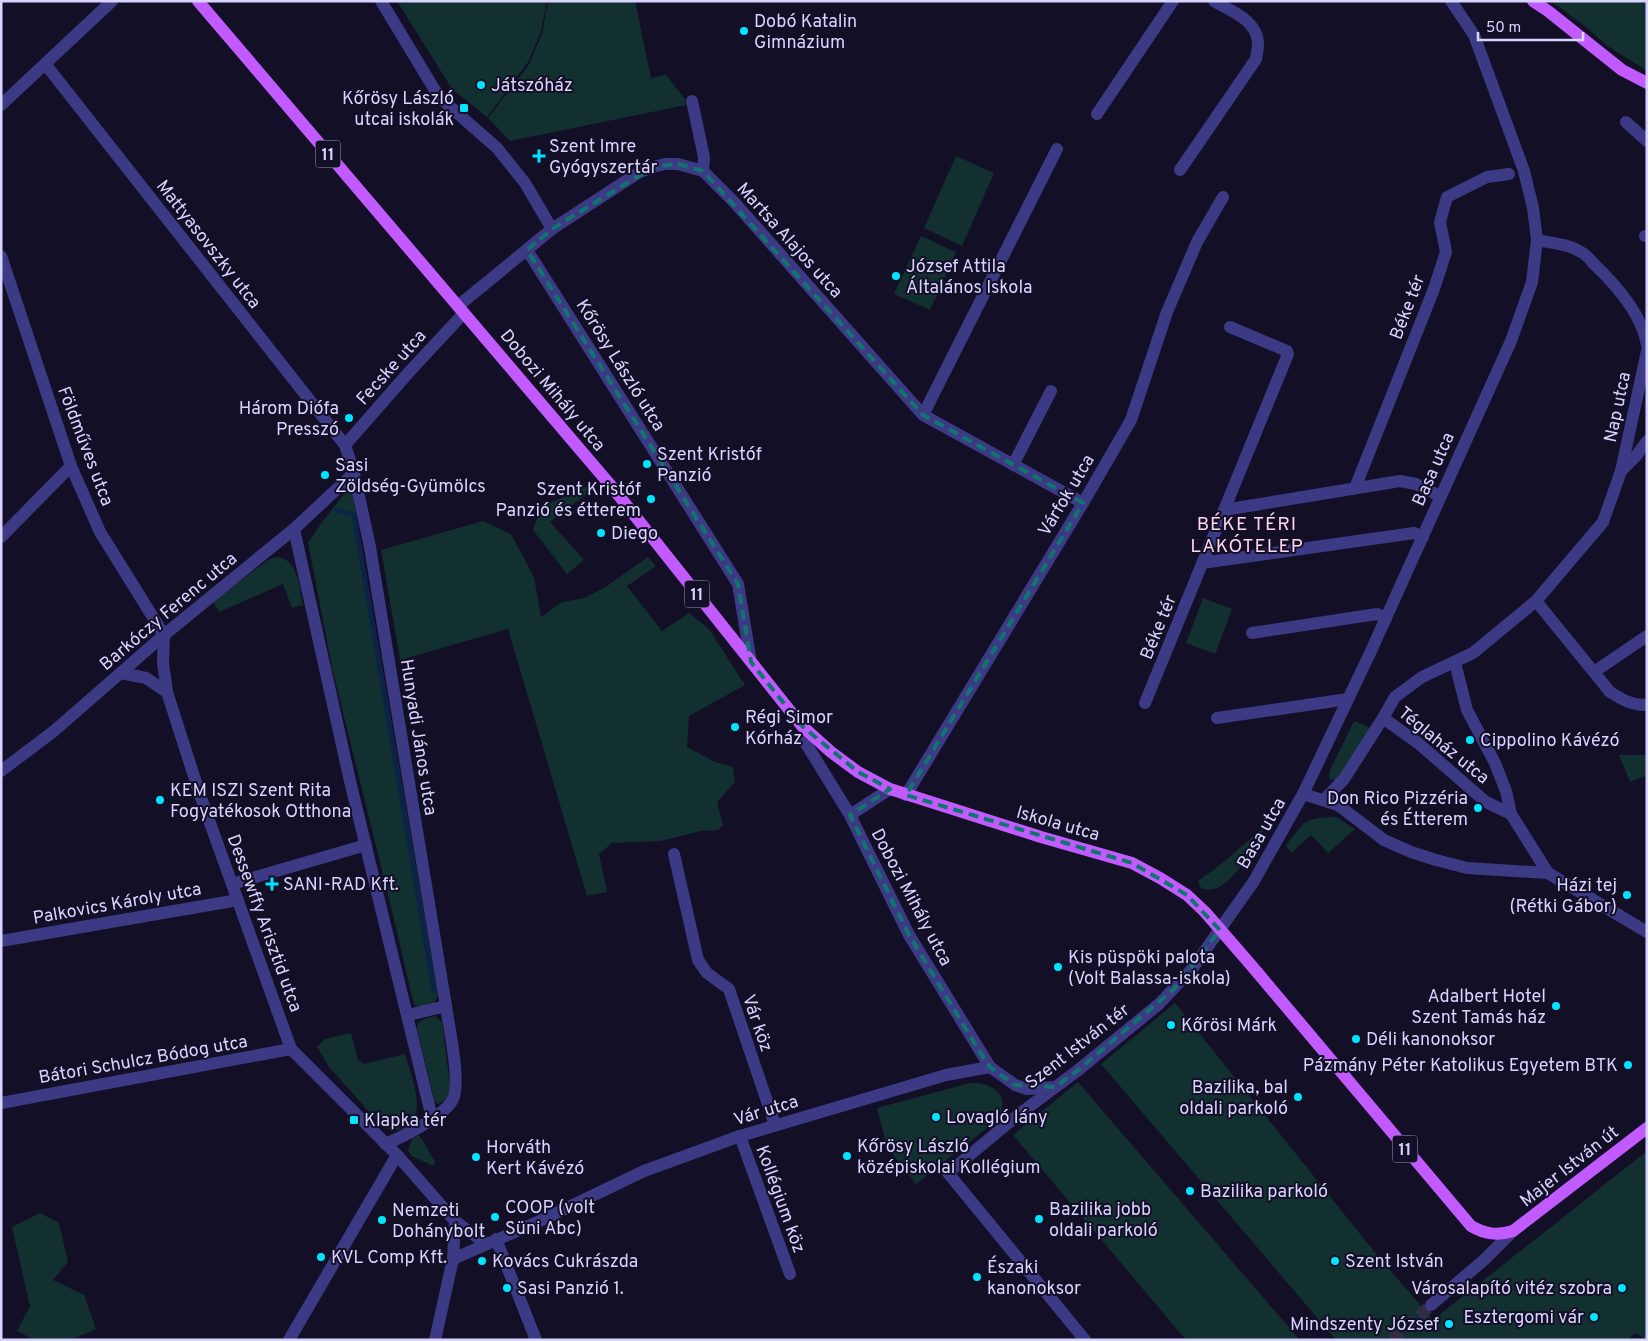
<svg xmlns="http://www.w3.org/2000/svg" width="1648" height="1341" viewBox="0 0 1648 1341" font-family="Overpass,sans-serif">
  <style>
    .green { fill: #12302f }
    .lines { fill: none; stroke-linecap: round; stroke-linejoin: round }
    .stream { stroke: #0c2248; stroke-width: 4.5 }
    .minor-tunnel { stroke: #312d47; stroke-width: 12; stroke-dasharray: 12 6; stroke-linecap: butt }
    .minor { stroke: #3d3a85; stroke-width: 12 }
    .major { stroke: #c25bff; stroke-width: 12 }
    .marked { fill: none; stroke: #0f766e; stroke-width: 4; stroke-dasharray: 10 6; stroke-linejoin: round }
    .poi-dot { fill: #00e5ff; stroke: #130f26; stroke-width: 2 }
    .labels { text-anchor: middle; stroke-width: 4; stroke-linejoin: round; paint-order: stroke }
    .shield { fill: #130f26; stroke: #9e99be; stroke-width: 1 }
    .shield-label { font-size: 16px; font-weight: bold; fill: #d9d4ff }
    .poi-label { font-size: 18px; fill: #d9d4ff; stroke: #130f26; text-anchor: start }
    .street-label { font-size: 18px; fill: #d9d4ff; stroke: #130f26 }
    .neighbourhood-label { font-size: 19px; letter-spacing: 1px; fill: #ffd6f0; stroke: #130f26 }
  </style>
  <rect width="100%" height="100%" fill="#130f26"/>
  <g class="green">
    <path d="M397,1H547L541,32L528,62L487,117L452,89Z"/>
    <path d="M548,1H635L651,78L666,75L685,99L686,105L510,141L488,118L528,66L542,34Z"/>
    <path d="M1551,1H1647V71L1606,45L1586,27Z"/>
    <path d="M956,156L994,173L962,246L924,228Z"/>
    <path d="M921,236L956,252L930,310L894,294Z"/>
    <path d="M590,485L593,489L550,522L584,560L567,574L533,530L541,507Z"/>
    <path d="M347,490H352L438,995L434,1004L419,1007L414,1005L392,911L333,672L308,543L322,522Z"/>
    <path d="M483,521L511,534L534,577L541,617L562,602L585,598L607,586L648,557L656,566L627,586L662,631L689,613L709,629L745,685L689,716L687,747L715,762L733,767L735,782L717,802L723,825L718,830L700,831L661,841L612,843L599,854L607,892L587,896L508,629L400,660L381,550Z"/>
    <path d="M279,557C299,562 299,587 303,605L292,608L283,584L219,612L213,602L268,560L272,558Z"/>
    <path d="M1203,598L1232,609L1215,654L1186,643Z"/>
    <path d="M1354,721L1371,728L1339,779L1330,780L1329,777L1330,770Z"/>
    <path d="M1619,755H1647V775L1630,782Z"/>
    <path d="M1336,817L1355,829L1328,853L1311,835L1291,853L1286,845C1306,820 1303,818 1336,817Z"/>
    <path d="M1265,827C1254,845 1230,896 1204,889C1199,887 1198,884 1199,880C1223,865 1243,844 1265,827Z"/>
    <path d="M1175,1003L1373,1250L1433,1320L1647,1151V1340L1635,1333L1628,1340H1336L1101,1064Z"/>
    <path d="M435,1016L442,1022L450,1086V1094L445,1100L438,1104L435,1102L417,1029L418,1023L426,1018Z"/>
    <path d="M351,1033L358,1060L364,1064L405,1054C410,1072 431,1123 402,1129C392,1131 388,1130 380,1124L329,1067L317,1047L325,1039Z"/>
    <path d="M1078,1082L1286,1324L1300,1340H1186L1013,1135Z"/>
    <path d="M970,1083C975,1083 981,1083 986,1085C1004,1091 1007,1106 997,1120L916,1184L887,1147L877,1108Z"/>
    <path d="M419,1135L425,1144L435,1162L433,1166L412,1156L408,1150L412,1139Z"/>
    <path d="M40,1213L59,1223L68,1262L53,1280L84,1295L96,1329L75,1338L74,1340H35L17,1331L30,1306L12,1227Z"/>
  </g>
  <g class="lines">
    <path class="stream" d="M337,510L354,515L434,991"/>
    <path class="minor-tunnel" d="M1392,1340L1431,1305"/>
    <g class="minor">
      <path d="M381,1L439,97L497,148L525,183L552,229"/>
      <path d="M46,65L345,445L354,473L370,547L446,1006C449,1027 461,1082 453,1099C446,1115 401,1138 385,1144"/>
      <path d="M692,101L704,157L703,171"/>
      <path d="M1,105L112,1"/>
      <path d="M1097,114L1173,1"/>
      <path d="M1626,122L1647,141"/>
      <path d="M1180,170L1256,59C1257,54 1258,48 1258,43C1257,20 1231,11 1214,1"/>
      <path d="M1645,236H1647"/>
      <path d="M1537,240C1552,243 1568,244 1581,252C1587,255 1591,261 1595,265C1617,286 1642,314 1647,345"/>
      <path d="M527,250L738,584L751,662"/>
      <path d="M1,256L71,466L100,532L164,635"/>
      <path d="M458,306L552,229L638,173L653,167L665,164H678L703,171L734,202L923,415L1083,503"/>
      <path d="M923,415L1057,149"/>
      <path d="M345,445L410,371L464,313"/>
      <path d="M1013,465L1051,391"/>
      <path d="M1621,471L1647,351"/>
      <path d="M1355,488L1434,289L1446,252L1440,222L1447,197L1487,177L1509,174"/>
      <path d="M1224,510L1400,481L1416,484L1440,496"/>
      <path d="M294,529L350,781L432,1118"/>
      <path d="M1,537L71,466"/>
      <path d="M1202,563L1414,533L1423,537"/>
      <path d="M1536,601L1610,692C1621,699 1633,706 1647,705"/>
      <path d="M1252,633L1377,614L1386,618"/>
      <path d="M164,635L163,663L167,692L200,795L291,1049L397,1155L455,1221L486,1244"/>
      <path d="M1455,663L1467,710L1495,763L1506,791L1511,814L1548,873"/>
      <path d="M1594,672L1647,636"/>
      <path d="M121,673L146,678L167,692"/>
      <path d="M1145,703L1288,354L1287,351L1230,327"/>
      <path d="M1217,718L1348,699"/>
      <path d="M805,742L850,815L909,935L990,1067L1015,1085L1027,1089L1055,1087"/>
      <path d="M1,771L54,731L164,635L294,529L354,473"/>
      <path d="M1303,794L1338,805L1384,840L1411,852L1436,860L1467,868L1548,873L1647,932"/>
      <path d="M906,795L1083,503L1131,420L1167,312L1197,242L1223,197"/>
      <path d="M1324,800L1344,779L1383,718"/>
      <path d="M1511,814L1486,802L1418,743L1383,718L1395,697L1422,677L1473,653L1536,601L1603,522L1621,471L1636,456L1647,441"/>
      <path d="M850,815L890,789"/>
      <path d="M674,854L698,960L707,973L729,989L775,1125"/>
      <path d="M232,884L366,845"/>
      <path d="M1,941L238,900"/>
      <path d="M408,1015L446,1006"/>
      <path d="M1,1103L291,1049"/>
      <path d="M740,1136L790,1274"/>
      <path d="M496,1239L536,1340"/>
      <path d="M453,1259L542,1220L644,1171L740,1136L946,1075L990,1067"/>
      <path d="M1431,1305L1484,1260L1513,1231"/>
      <path d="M289,1340L397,1155"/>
      <path d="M435,1340L453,1259L455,1221"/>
      <path d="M1085,1340L948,1173L1018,1115L1077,1071L1159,1004L1192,969L1254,881L1303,794L1371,651L1511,341L1532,282L1537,240L1533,208L1524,171L1474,35L1451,1"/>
    </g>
    <g class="major">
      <path d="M198,1L612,487L802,726L831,752L858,772L890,789L1041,837L1132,863L1160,878L1187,895L1205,912L1251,965L1471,1226C1485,1234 1497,1236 1513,1231L1647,1128"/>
      <path d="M1533,1L1548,11L1622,70L1647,83"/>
    </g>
  </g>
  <path class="marked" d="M678,164L703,171L923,415L1083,503L906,795L1132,863L1187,895L1220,930L1174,989L1077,1071L1055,1087L1015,1085L990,1067L981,1054L909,935L850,815L890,789L858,772L802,726L751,662L738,584L527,250L552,229L653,167Z"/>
  <g class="poi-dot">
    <circle cx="744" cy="31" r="5"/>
    <circle cx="481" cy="85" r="5"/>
    <rect x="459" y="103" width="10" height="10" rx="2.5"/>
    <path d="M536.5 148.5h5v5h5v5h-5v5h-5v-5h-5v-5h5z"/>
    <circle cx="896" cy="276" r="5"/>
    <circle cx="349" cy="418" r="5"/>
    <circle cx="647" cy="464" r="5"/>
    <circle cx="325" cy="475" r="5"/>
    <circle cx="651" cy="499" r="5"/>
    <circle cx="601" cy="533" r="5"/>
    <circle cx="735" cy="727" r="5"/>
    <circle cx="1470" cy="740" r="5"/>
    <circle cx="160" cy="800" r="5"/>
    <circle cx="1478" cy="808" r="5"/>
    <path d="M269.5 876.5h5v5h5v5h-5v5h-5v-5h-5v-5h5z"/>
    <circle cx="1627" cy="895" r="5"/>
    <circle cx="1058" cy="967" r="5"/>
    <circle cx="1556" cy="1006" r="5"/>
    <circle cx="1171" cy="1025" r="5"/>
    <circle cx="1356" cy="1039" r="5"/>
    <circle cx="1628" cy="1065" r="5"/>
    <circle cx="1298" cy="1097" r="5"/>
    <circle cx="936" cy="1117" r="5"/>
    <rect x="349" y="1115" width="10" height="10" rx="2.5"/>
    <circle cx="847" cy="1156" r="5"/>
    <circle cx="476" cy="1157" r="5"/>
    <circle cx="1190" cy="1191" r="5"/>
    <circle cx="495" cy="1217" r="5"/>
    <circle cx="1039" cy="1219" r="5"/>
    <circle cx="382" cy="1220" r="5"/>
    <circle cx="321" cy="1257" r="5"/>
    <circle cx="482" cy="1261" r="5"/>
    <circle cx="1335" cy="1261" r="5"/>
    <circle cx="977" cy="1277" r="5"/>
    <circle cx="507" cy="1288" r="5"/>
    <circle cx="1622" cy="1288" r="5"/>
    <circle cx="1594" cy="1317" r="5"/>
    <circle cx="1449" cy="1324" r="5"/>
  </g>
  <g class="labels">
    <g class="shield">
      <rect x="315.5" y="140.5" width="25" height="27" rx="4"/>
      <rect x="684.5" y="580.5" width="25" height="27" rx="4"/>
      <rect x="1392.5" y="1135.5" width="25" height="27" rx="4"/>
    </g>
    <g class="shield-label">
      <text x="328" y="160">11</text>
      <text x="697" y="600">11</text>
      <text x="1405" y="1155">11</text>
    </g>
    <g class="poi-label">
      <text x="754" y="27">Dobó Katalin<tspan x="754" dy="21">Gimnázium</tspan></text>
      <text x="491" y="91">Játszóház</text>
      <text x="454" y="104" text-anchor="end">Kőrösy László<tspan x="454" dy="21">utcai iskolák</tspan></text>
      <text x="549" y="152">Szent Imre<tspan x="549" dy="21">Gyógyszertár</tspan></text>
      <text x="906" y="272">József Attila<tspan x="906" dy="21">Általános Iskola</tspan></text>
      <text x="339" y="414" text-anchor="end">Három Diófa<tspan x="339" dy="21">Presszó</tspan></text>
      <text x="657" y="460">Szent Kristóf<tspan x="657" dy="21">Panzió</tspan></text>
      <text x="335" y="471">Sasi<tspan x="335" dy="21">Zöldség-Gyümölcs</tspan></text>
      <text x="641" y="495" text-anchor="end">Szent Kristóf<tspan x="641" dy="21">Panzió és étterem</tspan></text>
      <text x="611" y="539">Diego</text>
      <text x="745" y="723">Régi Simor<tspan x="745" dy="21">Kórház</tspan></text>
      <text x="1480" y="746">Cippolino Kávézó</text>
      <text x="170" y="796">KEM ISZI Szent Rita<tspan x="170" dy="21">Fogyatékosok Otthona</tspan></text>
      <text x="1468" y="804" text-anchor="end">Don Rico Pizzéria<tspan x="1468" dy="21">és Étterem</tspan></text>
      <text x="283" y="890">SANI-RAD Kft.</text>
      <text x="1617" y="891" text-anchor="end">Házi tej<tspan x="1617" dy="21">(Rétki Gábor)</tspan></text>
      <text x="1068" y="963">Kis püspöki palota<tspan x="1068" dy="21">(Volt Balassa-iskola)</tspan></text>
      <text x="1546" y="1002" text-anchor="end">Adalbert Hotel<tspan x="1546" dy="21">Szent Tamás ház</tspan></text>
      <text x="1181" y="1031">Kőrösi Márk</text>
      <text x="1366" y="1045">Déli kanonoksor</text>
      <text x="1618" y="1071" text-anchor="end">Pázmány Péter Katolikus Egyetem BTK</text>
      <text x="1288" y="1093" text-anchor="end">Bazilika, bal<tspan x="1288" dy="21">oldali parkoló</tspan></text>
      <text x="946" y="1123">Lovagló lány</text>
      <text x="364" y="1126">Klapka tér</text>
      <text x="857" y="1152">Kőrösy László<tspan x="857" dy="21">középiskolai Kollégium</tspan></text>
      <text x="486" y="1153">Horváth<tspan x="486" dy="21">Kert Kávézó</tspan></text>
      <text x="1200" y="1197">Bazilika parkoló</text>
      <text x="505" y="1213">COOP (volt<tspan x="505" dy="21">Süni Abc)</tspan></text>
      <text x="1049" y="1215">Bazilika jobb<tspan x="1049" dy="21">oldali parkoló</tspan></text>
      <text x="392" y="1216">Nemzeti<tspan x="392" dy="21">Dohánybolt</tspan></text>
      <text x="331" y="1263">KVL Comp Kft.</text>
      <text x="492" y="1267">Kovács Cukrászda</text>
      <text x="1345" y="1267">Szent István</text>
      <text x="987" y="1273">Északi<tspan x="987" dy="21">kanonoksor</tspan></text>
      <text x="517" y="1294">Sasi Panzió 1.</text>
      <text x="1612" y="1294" text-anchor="end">Városalapító vitéz szobra</text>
      <text x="1584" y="1323" text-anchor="end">Esztergomi vár</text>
      <text x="1439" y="1330" text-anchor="end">Mindszenty József</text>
    </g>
    <g class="street-label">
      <text transform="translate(790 240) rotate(48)" y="6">Martsa Alajos utca</text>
      <text transform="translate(209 244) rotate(52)" y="6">Mattyasovszky utca</text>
      <text transform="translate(1407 307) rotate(-69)" y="6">Béke tér</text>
      <text transform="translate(621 365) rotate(58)" y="6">Kőrösy László utca</text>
      <text transform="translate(391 367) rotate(-48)" y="6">Fecske utca</text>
      <text transform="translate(553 390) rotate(50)" y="6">Dobozi Mihály utca</text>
      <text transform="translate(1617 407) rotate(-78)" y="6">Nap utca</text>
      <text transform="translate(86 446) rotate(69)" y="6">Földműves utca</text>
      <text transform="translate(1433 469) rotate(-66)" y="6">Basa utca</text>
      <text transform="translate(1066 495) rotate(-59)" y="6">Várfok utca</text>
      <text transform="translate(168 611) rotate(-40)" y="6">Barkóczy Ferenc utca</text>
      <text transform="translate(1158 627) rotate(-68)" y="6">Béke tér</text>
      <text transform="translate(419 737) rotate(81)" y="6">Hunyadi János utca</text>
      <text transform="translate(1444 745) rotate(39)" y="6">Téglaház utca</text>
      <text transform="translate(1058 823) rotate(16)" y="6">Iskola utca</text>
      <text transform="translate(1261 833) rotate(-60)" y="6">Basa utca</text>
      <text transform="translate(912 897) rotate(62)" y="6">Dobozi Mihály utca</text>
      <text transform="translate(117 903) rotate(-10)" y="6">Palkovics Károly utca</text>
      <text transform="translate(265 923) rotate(70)" y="6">Dessewffy Arisztid utca</text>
      <text transform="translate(758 1023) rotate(71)" y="6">Vár köz</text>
      <text transform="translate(1077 1046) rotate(-38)" y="6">Szent István tér</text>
      <text transform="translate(143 1059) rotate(-10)" y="6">Bátori Schulcz Bódog utca</text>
      <text transform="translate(766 1110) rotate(-17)" y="6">Vár utca</text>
      <text transform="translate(1569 1166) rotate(-38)" y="6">Majer István út</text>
      <text transform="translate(781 1199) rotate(70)" y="6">Kollégium köz</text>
    </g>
    <g class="neighbourhood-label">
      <text x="1247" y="530">BÉKE TÉRI<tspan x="1247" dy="22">LAKÓTELEP</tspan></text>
    </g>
  </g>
  <rect width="1648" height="1341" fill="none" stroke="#d9d4ff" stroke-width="5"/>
  <path d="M1478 32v8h105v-8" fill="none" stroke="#d9d4ff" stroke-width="2.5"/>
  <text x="1486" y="32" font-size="15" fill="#d9d4ff" stroke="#130f26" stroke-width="4" paint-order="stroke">50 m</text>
</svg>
